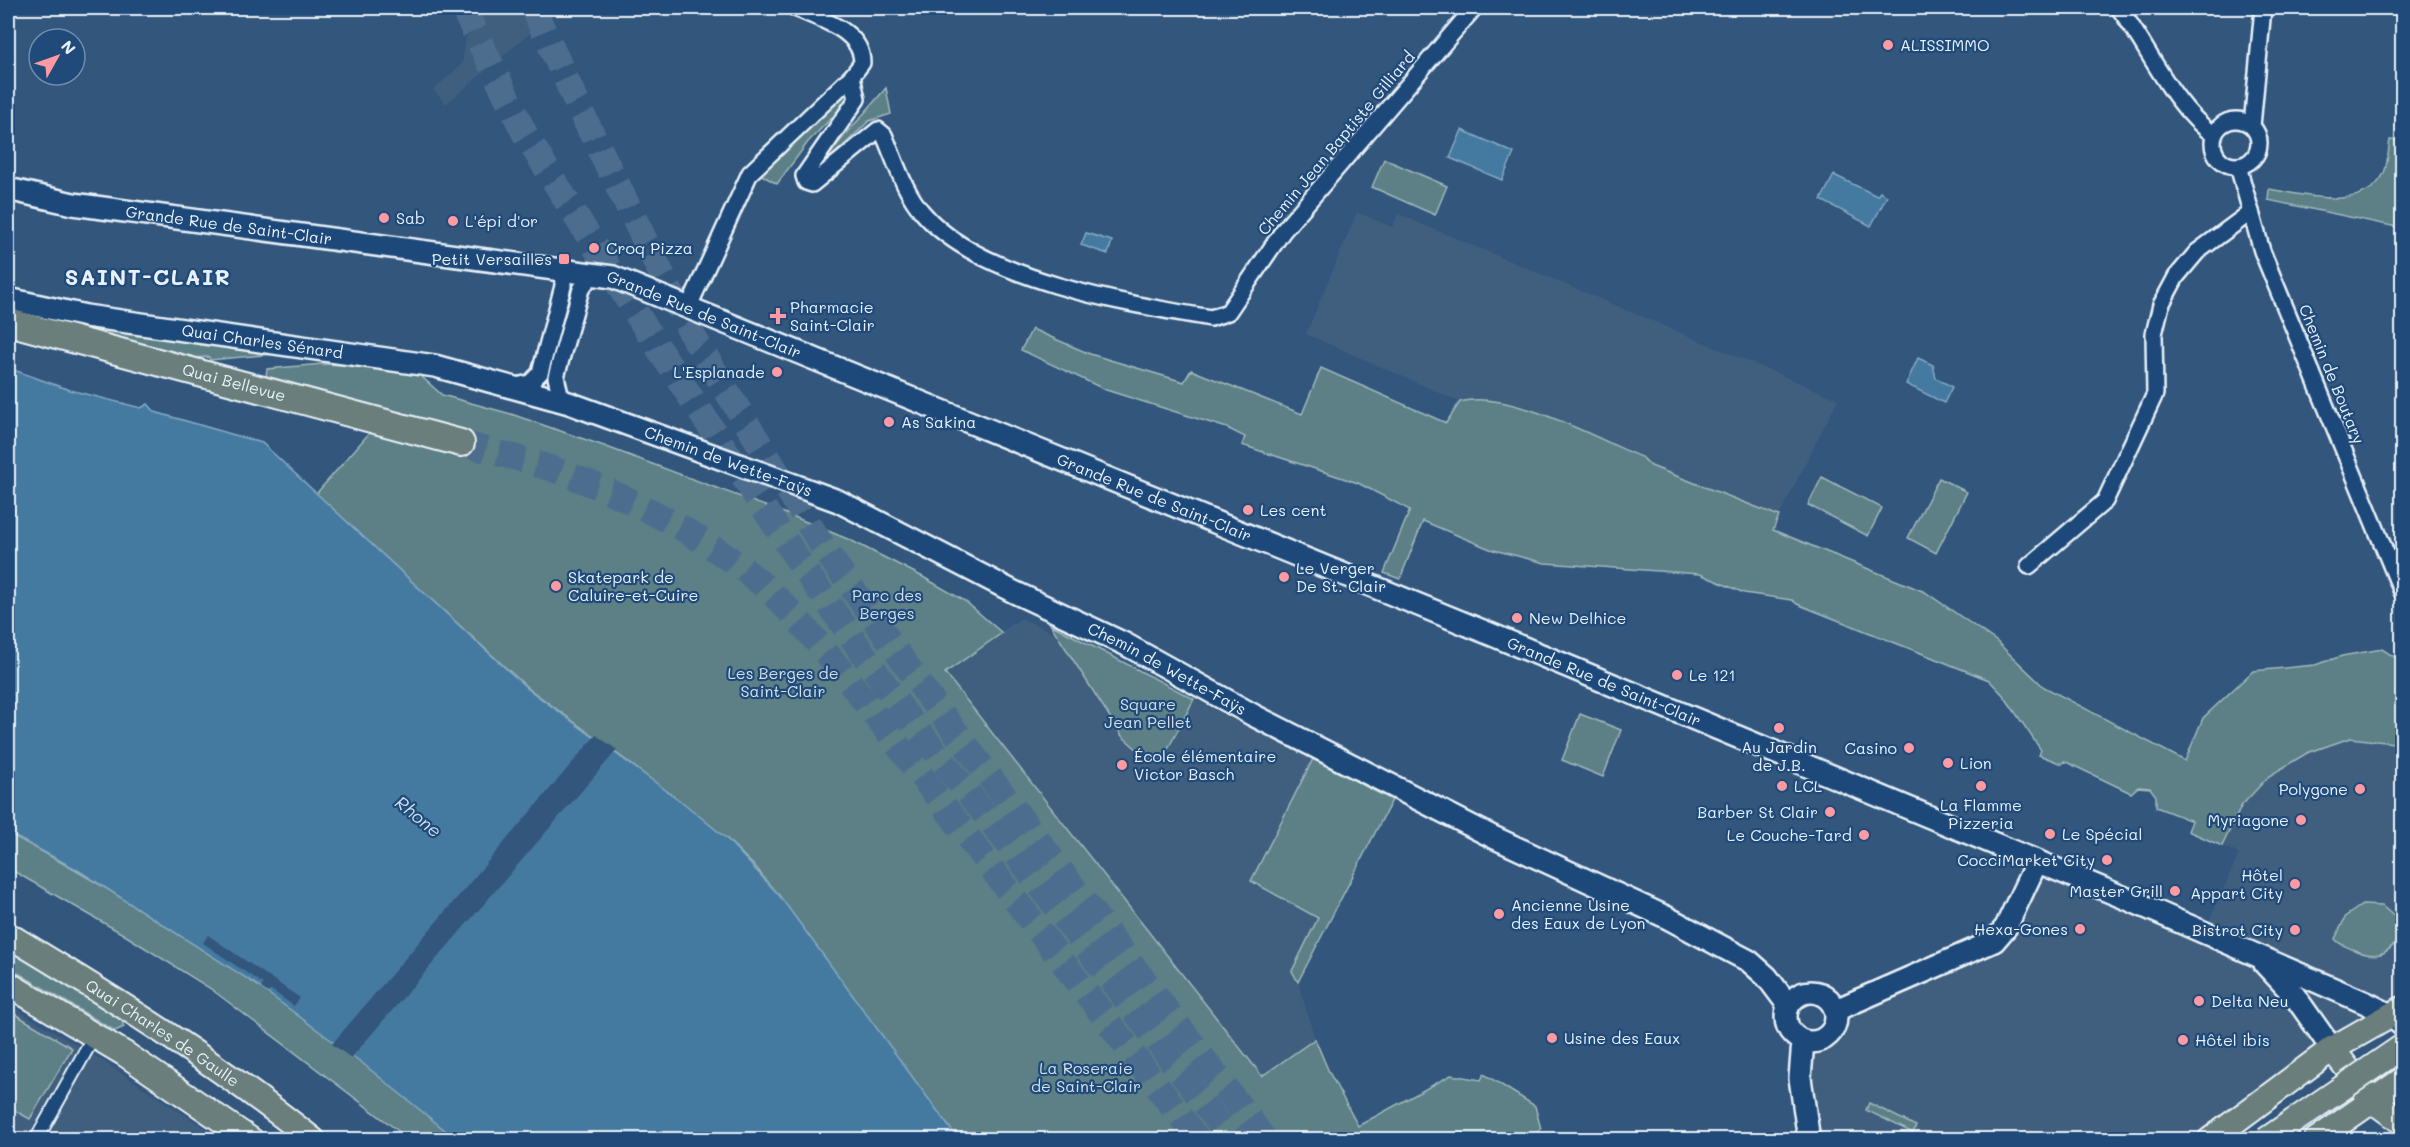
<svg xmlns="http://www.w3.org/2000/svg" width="2410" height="1147" viewBox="0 0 2410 1147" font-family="Mali,sans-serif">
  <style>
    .built { fill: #405f7e }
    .green { fill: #5b8085; stroke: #a2b8be; stroke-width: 1.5 }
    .water { fill: #447aa0; stroke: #86aac3; stroke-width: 1.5 }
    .pier { fill: #32567c }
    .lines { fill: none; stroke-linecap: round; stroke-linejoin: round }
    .trunk-tunnel { stroke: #4d6d8f; stroke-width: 26; stroke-dasharray: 26 13; stroke-linecap: butt }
    .pedestrian-casing { stroke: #e8f1f8; stroke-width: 16 }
    .minor-casing { stroke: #e8f1f8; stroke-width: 20 }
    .secondary-casing { stroke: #e8f1f8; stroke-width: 26 }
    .primary-casing { stroke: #e8f1f8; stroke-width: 28 }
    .trunk-casing { stroke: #e8f1f8; stroke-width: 30 }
    .pedestrian { stroke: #1f4a7a; stroke-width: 12 }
    .minor { stroke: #1f4a7a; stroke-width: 15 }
    .secondary { stroke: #1f4a7a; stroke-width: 21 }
    .primary { stroke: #6a7f7c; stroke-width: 24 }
    .trunk { stroke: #6a7f7c; stroke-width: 26 }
    .primary-bridge-casing { stroke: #e8f1f8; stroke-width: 28; stroke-linecap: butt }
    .primary-bridge { stroke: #6a7f7c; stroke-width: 24 }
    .poi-dot { fill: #ff9aa2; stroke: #1f4a7a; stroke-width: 2 }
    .labels { text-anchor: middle; stroke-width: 4.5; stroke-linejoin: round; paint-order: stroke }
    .poi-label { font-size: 16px; fill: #e8f1f8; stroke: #1f4a7a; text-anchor: start }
    .street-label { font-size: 16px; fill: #e8f1f8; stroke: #1f4a7a }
    .park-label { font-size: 16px; fill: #d3e0e7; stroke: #1f4a7a }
    .water-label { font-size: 18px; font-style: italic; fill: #cfdfeb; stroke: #1f4a7a }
    .district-label { font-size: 22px; font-weight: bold; letter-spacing: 1.5px; fill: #e8f1f8; stroke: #1f4a7a }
  </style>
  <rect width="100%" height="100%" fill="#32567c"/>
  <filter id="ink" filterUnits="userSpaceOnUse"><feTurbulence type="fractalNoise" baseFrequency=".0167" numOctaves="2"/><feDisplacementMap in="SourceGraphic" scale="12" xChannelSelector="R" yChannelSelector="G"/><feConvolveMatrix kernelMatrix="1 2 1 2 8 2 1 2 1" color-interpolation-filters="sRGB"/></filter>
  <g filter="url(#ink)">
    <g class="built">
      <path d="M462,8H560L446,104L433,90L462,64L466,37L479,26Z"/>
      <path d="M1357,212L1392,227L1398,214L1838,399L1779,516L1651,466L1643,458L1518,405L1476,399L1460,402L1306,334Z"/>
      <path d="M1021,618L1056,634L1122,736L1141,753L1160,764L1194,699L1392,800L1298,982L1315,1039L1262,1076L945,672Z"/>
      <path d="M2342,656L2402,663V1003L2205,1139H1812L1806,1044L1816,1045L1828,1039L1837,1030L1840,1011L1980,953L2041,859L2205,930L2239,854L2188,831L2193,821L2172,813L2179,775L2203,718L2253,671L2315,665Z"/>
      <path d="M8,1004L103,1061L221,1139H8Z"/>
    </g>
    <g class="green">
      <path d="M886,88L891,114L869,121L817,171V168Z"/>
      <path d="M850,94V99L808,142L777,184L760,174L842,95Z"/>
      <path d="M2390,140L2402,141V228L2268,200L2269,189C2302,194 2364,214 2384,173C2388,163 2388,151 2390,140Z"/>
      <path d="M1384,159L1447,186L1435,215L1372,187Z"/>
      <path d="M69,317L274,347V354L210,360L209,357L189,358L59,321Z"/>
      <path d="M1032,329L1090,354L1184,382L1191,370L1302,414L1321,368L1446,423L1460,402C1507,388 1597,439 1643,458L1651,466L1779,516L1773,530L1925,592L1996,641L2044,687L2185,761L2203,718L2253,671L2315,665L2342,656L2382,649L2402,662V750L2394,743L2350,738L2307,753L2269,776L2242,805L2222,846L2188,831L2192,821L2156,807V796L2150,788L2138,787L2131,793L2064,761L2062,764L2039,755L2041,750L2004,696L1989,680L1797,604L1792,600L1744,593L1700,574L1545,563L1490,549L1423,521L1400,579L1384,573L1410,510L1358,483L1242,445L1245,437L1227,428L1106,390L1021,350Z"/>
      <path d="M322,364L413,369L442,395L511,414L604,446L792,516L850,540L923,577L965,601L1002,633L945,673L1262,1076L1315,1039L1329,1072L1358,1126L1451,1075L1481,1080L1484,1074L1535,1106L1541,1129L1529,1140L958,1139L758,870L727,839L627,761L528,688L316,494L371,431L457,456L464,431L266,376L267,369Z"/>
      <path d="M1822,477L1882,508L1868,536L1808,505Z"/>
      <path d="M1939,478L1967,492L1936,553L1908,538Z"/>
      <path d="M1050,624L1194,699L1160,764L1141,753L1122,736Z"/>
      <path d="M1580,714L1621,730L1603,777L1562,760Z"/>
      <path d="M1313,759L1392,800L1298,982L1292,971L1318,918L1251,881Z"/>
      <path d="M8,833C167,918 319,1021 456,1139H409L211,989L123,934L8,868Z"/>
      <path d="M2362,905L2382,906L2397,919L2398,939C2386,958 2371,958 2352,949C2345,946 2340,945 2335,939L2346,916Z"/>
      <path d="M8,949L120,1016L124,1027L115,1031L8,967Z"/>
      <path d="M8,1010L72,1048L30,1119L8,1107Z"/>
      <path d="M1869,1103L1916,1126L1913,1133L1866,1110Z"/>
    </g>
    <g class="water">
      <path d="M1462,130L1514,153L1502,180L1450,158Z"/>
      <path d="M1834,175L1877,196L1880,192L1887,196L1871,226L1821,200Z"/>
      <path d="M1086,233L1112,241L1108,254L1081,245Z"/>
      <path d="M1918,358L1933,365L1936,378L1952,387L1944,403L1906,384Z"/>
      <path d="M8,368L70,390L141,408L148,404L155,412L262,443L528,689L686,805L727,839L779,895L958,1139H456L362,1063L254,983L76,869L8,833Z"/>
    </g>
    <g class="pier">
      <path d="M596,735L617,750L351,1058L332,1044Z"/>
      <path d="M208,935L300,998L294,1006L271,990L268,993L261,988L263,984L203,943Z"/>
    </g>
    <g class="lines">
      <g class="trunk-tunnel">
        <path d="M463,8L525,134L653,340L798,560L903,711L1007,842L1232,1140"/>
        <path d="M533,8L583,116L691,333L823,547L926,693L1265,1140"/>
        <path d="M461,443C496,453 533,461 566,474C626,496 688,528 739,566C781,596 813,637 846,677L1198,1140"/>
      </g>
      <defs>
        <path id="pedestrian" d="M36,1140L89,1045"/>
        <g id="minor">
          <path d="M2119,8C2149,48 2173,107 2214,135"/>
          <path d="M852,76L857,99L804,176L806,182L812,184L878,130L884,135C895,160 904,192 923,213C980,280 1127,304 1211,318L1228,312L1283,231L1474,8"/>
          <circle cx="2236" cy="143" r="23"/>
          <path d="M2252,126L2263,8"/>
          <path d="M2238,166L2262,251L2402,592"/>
          <path d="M689,306L750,173L852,76L862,63C862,30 821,20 795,8"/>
          <path d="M516,386L530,383L540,373L563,286V275L558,268"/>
          <path d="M569,403L560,394L556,377L581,289L588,280L598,274"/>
          <path d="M2029,566L2105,501L2155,394L2154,334L2161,305L2176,277L2197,252L2251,212"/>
        </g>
        <g id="secondary">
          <path id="s1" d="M8,189L73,204L613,277L1495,636L2125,898L2366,1003L2390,1015L2402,1025"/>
          <path id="s2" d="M8,299L86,316L435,366L569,403L838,501L1014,592L1125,644L1253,715L1493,837L1666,917L1728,950L1749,961L1767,977L1788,1005"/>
          <path d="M2265,964L2294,995L2332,1049"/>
          <circle cx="1811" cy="1017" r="25"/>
          <path d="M1836,1010L1994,941L2006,927L2037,861"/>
          <path d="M1803,1041L1800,1078L1809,1140"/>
        </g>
        <g id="primary">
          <path id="s3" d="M8,935C113,998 217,1063 313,1140"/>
          <path d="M8,984L125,1054L251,1140"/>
          <path d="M2332,1049L2373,1101L2402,1122"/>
          <path d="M2210,1140L2332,1049L2402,1009"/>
          <path d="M2316,1140L2402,1080"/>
        </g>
        <g id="trunk">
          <path id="s4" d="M8,322L461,443"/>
        </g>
      </defs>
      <use href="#pedestrian" class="pedestrian-casing"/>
      <use href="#minor" class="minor-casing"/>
      <use href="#secondary" class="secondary-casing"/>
      <use href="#primary" class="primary-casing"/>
      <use href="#trunk" class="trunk-casing"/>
      <use href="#pedestrian" class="pedestrian"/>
      <use href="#minor" class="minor"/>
      <use href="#secondary" class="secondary"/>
      <use href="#primary" class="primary"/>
      <use href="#trunk" class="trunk"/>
      <defs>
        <path id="primary-bridge" d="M2266,1140L2402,1047"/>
      </defs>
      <use href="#primary-bridge" class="primary-bridge-casing"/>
      <use href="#primary-bridge" class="primary-bridge"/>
    </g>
  </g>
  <g class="poi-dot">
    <circle cx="1888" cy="45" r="6"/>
    <circle cx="384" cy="218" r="6"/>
    <circle cx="453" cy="221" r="6"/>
    <circle cx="594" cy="248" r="6"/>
    <rect x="558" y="253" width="12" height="12" rx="3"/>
    <path d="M775 307h6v6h6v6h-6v6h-6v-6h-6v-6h6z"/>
    <circle cx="777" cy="372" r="6"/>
    <circle cx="889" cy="422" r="6"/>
    <circle cx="1248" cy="510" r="6"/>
    <circle cx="1284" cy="577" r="6"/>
    <circle cx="556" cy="586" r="6"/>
    <circle cx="1517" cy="618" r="6"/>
    <circle cx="1677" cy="675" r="6"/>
    <circle cx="1779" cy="728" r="6"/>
    <circle cx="1909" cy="748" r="6"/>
    <circle cx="1948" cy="763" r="6"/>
    <circle cx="1122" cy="765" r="6"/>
    <circle cx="1782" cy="786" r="6"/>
    <circle cx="1981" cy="786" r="6"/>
    <circle cx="2360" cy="789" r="6"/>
    <circle cx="1830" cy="812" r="6"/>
    <circle cx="2301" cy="820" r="6"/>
    <circle cx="2050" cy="834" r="6"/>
    <circle cx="1864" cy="835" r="6"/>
    <circle cx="2107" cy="860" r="6"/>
    <circle cx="2295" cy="884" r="6"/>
    <circle cx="2175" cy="891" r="6"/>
    <circle cx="1499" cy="914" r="6"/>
    <circle cx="2080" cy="929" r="6"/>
    <circle cx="2295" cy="930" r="6"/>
    <circle cx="2199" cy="1001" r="6"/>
    <circle cx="1552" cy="1038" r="6"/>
    <circle cx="2183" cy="1040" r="6"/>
  </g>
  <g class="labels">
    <g class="poi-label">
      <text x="1900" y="51">ALISSIMMO</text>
      <text x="396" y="224">Sab</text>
      <text x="465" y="227">L'épi d'or</text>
      <text x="606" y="254">Croq Pizza</text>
      <text x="552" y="265" text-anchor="end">Petit Versailles</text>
      <text x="790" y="313">Pharmacie<tspan x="790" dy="18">Saint-Clair</tspan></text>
      <text x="765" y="378" text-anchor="end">L'Esplanade</text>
      <text x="901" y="428">As Sakina</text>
      <text x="1260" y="516">Les cent</text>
      <text x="1296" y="574">Le Verger<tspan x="1296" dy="18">De St. Clair</tspan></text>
      <text x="568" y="583">Skatepark de<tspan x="568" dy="18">Caluire-et-Cuire</tspan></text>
      <text x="1529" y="624">New Delhice</text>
      <text x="1689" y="681">Le 121</text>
      <text x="1779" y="753" text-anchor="middle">Au Jardin<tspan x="1779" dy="18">de J.B.</tspan></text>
      <text x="1897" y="754" text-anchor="end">Casino</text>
      <text x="1134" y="762">École élémentaire<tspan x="1134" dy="18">Victor Basch</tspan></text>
      <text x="1960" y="769">Lion</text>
      <text x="1794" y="792">LCL</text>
      <text x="2348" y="795" text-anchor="end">Polygone</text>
      <text x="1981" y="811" text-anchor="middle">La Flamme<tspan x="1981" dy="18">Pizzeria</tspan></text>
      <text x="1818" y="818" text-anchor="end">Barber St Clair</text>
      <text x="2289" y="826" text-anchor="end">Myriagone</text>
      <text x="2062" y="840">Le Spécial</text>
      <text x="1852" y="841" text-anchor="end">Le Couche-Tard</text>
      <text x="2095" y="866" text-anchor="end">CocciMarket City</text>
      <text x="2283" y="881" text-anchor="end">Hôtel<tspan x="2283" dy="18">Appart City</tspan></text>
      <text x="2163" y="897" text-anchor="end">Master Grill</text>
      <text x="1511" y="911">Ancienne Usine<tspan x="1511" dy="18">des Eaux de Lyon</tspan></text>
      <text x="2068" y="935" text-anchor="end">Hexa-Gones</text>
      <text x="2283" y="936" text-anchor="end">Bistrot City</text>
      <text x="2211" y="1007">Delta Neu</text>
      <text x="1564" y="1044">Usine des Eaux</text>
      <text x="2195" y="1046">Hôtel ibis</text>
    </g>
    <g class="street-label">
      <text transform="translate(1336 143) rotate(-50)" y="6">Chemin Jean Baptiste Gilliard</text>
      <text dy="6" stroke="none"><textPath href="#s1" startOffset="224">Grande Rue de Saint-Clair</textPath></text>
      <text dy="6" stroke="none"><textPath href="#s1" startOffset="710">Grande Rue de Saint-Clair</textPath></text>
      <text dy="6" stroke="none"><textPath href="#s2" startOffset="258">Quai Charles Sénard</textPath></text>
      <text transform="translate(2332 374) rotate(68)" y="6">Chemin de Boutary</text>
      <text dy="6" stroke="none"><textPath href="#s4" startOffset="234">Quai Bellevue</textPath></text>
      <text dy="6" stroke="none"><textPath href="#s2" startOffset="741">Chemin de Wette-Faÿs</textPath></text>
      <text dy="6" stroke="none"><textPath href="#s1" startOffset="1196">Grande Rue de Saint-Clair</textPath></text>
      <text dy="6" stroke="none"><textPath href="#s2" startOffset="1227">Chemin de Wette-Faÿs</textPath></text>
      <text dy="6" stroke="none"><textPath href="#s1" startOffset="1682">Grande Rue de Saint-Clair</textPath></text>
      <text dy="6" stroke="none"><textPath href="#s3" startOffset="183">Quai Charles de Gaulle</textPath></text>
    </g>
    <g class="park-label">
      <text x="887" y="601">Parc des<tspan x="887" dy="18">Berges</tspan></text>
      <text x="783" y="679">Les Berges de<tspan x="783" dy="18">Saint-Clair</tspan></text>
      <text x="1148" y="710">Square<tspan x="1148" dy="18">Jean Pellet</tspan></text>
      <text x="1086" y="1074">La Roseraie<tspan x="1086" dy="18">de Saint-Clair</tspan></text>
    </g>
    <g class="water-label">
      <text transform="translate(418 817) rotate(39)" y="6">Rhone</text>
    </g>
    <g class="district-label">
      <text x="148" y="285">SAINT-CLAIR</text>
    </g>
  </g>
  <rect width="2410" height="1147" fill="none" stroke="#1f4a7a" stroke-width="30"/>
  <rect x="15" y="15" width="2380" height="1117" fill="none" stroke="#e8f1f8" stroke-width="2" filter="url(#ink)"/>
  <g transform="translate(57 57) rotate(50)"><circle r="28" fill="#1f4a7a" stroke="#6f8dac" stroke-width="1.5"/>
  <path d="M0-4.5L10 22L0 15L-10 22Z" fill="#ff9aa2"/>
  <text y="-9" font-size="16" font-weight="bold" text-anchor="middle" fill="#e8f1f8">N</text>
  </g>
</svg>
